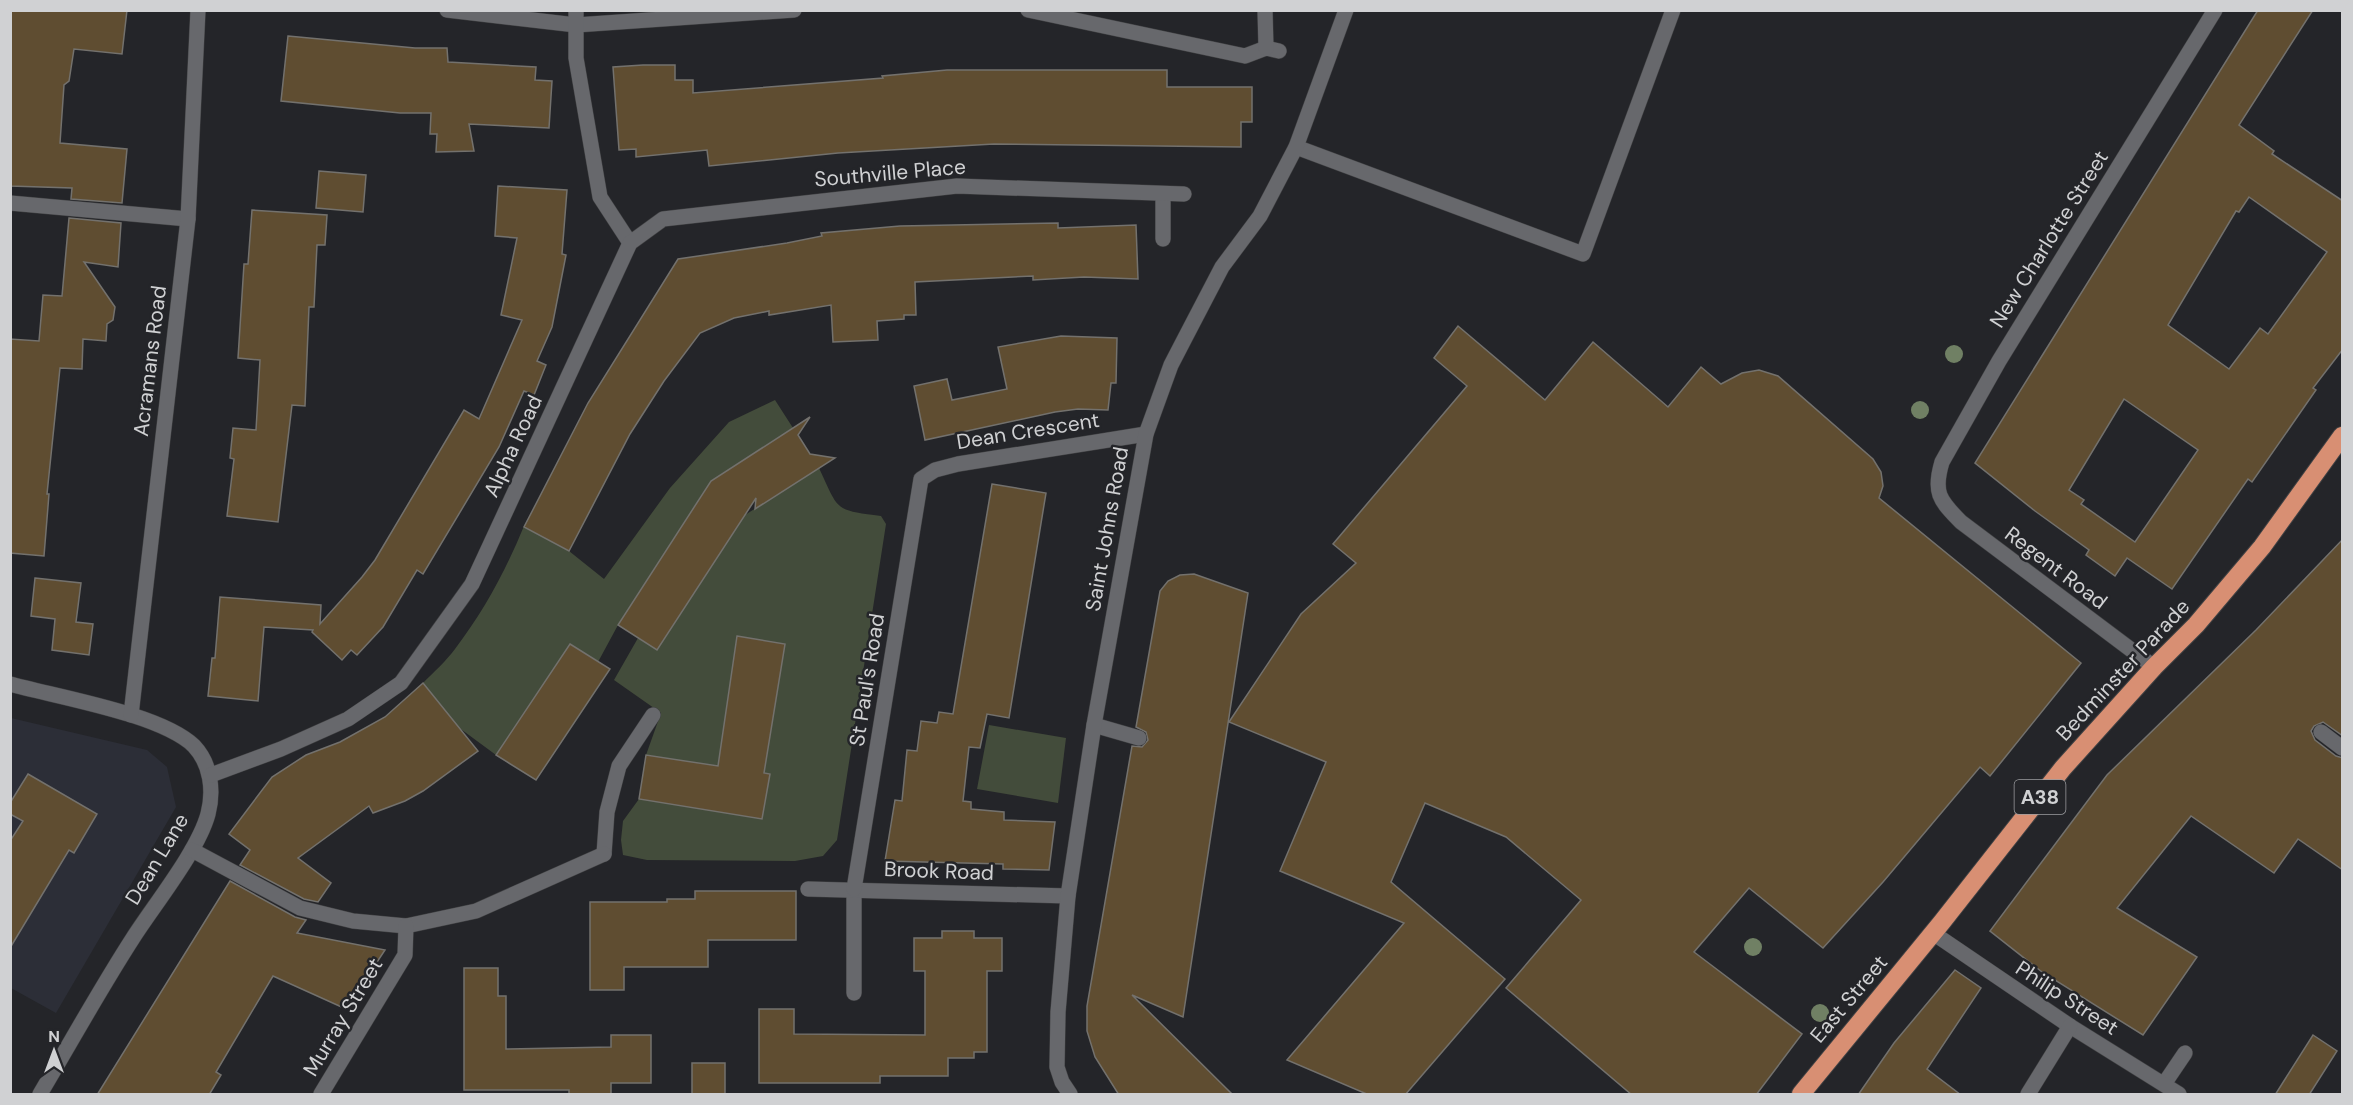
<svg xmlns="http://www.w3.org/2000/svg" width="2353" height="1105" viewBox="0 0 2353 1105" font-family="'DM Sans',sans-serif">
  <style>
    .built { fill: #2c2e37 }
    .green { fill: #434c3b }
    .building { fill: #5f4d31; stroke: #73716d; stroke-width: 1.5; fill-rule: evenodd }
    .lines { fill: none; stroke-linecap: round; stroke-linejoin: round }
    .lane-casing { stroke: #404143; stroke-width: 16 }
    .street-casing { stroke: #404143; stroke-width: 16 }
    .highway-casing { stroke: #404143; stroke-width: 20 }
    .lane { stroke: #67686c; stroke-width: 15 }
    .street { stroke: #67686c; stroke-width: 15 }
    .highway { stroke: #d88f73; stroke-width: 18 }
    .tree { fill: #708064 }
    .labels { text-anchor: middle; stroke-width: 5; stroke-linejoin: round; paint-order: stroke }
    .shield { fill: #242529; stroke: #9c9da0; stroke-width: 1.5 }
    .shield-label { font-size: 20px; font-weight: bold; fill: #d0d1d3 }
    .street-label { font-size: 21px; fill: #d0d1d3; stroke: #242529 }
  </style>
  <rect width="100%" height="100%" fill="#242529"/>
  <path class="built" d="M11,718L147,750L167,767L176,807L56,1013L11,988Z"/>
  <g class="green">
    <path d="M775,400L793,428L711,481L618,625L598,662L570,644L496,755L458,727L423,683C434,672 446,661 455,649C484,611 506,570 524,526L569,551L604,579L670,488L729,422Z"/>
    <path d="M819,468C839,511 834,510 881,516L886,524L837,840L823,856L795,861L647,860L623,855L621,840L623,821L639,799L646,755L661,713L614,680L638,638L657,650L745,515Z"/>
    <path d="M989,725L1066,738L1058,803L977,789Z"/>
  </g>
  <g class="building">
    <path d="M10,10H127L122,54L74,49L69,81L64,85L60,143L127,149L122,203L71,199L72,188L10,186Z"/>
    <path d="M2258,10H2313L2239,125L2274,151L2272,154L2343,201V349L2313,388L2316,390L2252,482L2248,479L2172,589L2127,558L2115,576L2086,555L2089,550L2035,511L1975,463ZM2249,197L2327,252L2268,334L2260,328L2229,369L2168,325L2236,211L2239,212ZM2124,399L2198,450L2135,542L2081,504L2084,500L2069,490Z"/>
    <path d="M288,36L415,48H447L448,62L536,67L535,80L552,81L549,128L469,124L474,151L436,152L437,134H430L431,113H400L281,101Z"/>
    <path d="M643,65H675V80H693V93L883,78L882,76L947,70H1167V87H1252V122H1241V147L994,144L838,153L709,166L707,150L636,157V149L619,150L613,67Z"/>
    <path d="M319,171L366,175L363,212L316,208Z"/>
    <path d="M498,186L567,190L562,254L566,255L552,327L537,361L546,365L534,395L524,391L499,447L423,574L417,570L383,627L357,655L351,650L342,660L312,632L313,630L264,627L258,701L208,696L212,658H215L220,597L321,605L320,624L362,577L375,560L464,410L479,419L522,320L501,315L517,238L495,236Z"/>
    <path d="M252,210L327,215L325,245H317L314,307H309L305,406L292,405L278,522L227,516L234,459L230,458L233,428L256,430L260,360L238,358L244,264H248Z"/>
    <path d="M69,218L121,223L118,267L84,262L115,307L113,320L107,324L106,341L83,339L82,369L60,368L47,494H49L44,556L10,553V339L39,341L43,295L62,296Z"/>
    <path d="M1058,223V228L1136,225L1138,279L1084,277L1033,280V276L915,282L916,315H904V319L877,321L878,340L833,342L831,305L769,315V311L734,318L700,333L664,381L630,434L569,551L524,527L588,403L678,259L787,243L822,236L821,233L900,226Z"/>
    <path d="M1458,326L1545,400L1593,342L1668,407L1701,367L1721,384L1742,373L1759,370L1778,376L1873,459L1881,472L1883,486L1879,498L2081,663L1990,776L1980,767L1883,882L1823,948L1749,888L1694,952L1802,1034L1756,1095H1632L1506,988L1581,900L1506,837L1425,803L1391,882L1505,979L1405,1095H1369L1287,1060L1404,923L1280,871L1326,762L1229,722L1301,614L1356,563L1333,544L1467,386L1434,358Z"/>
    <path d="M1061,336L1117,338L1116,383H1111L1108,410L1078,409L1055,412L925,440L914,386L947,379L952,400L1007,389L998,347Z"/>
    <path d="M810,417L798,435L810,454L835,458L755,509L756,498L657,650L618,625L711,481Z"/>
    <path d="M992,484L1046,493L1009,718L987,714L980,748L969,747L963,801L971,802V809L1004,812V820L1055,822L1049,870L1003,869V864L885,861L895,800L902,801L907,750L917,751L921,721L937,723L939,712L953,714Z"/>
    <path d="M2343,539V736L2323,722L2314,726L2311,731L2315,740L2336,756L2343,758V870L2298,839L2274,873L2191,816L2117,908L2197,957L2143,1035L2042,972L1990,931L2107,775L2256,630Z"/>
    <path d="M1194,574L1248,593L1183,1017L1132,995L1233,1095H1119L1095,1057L1087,1031V1006L1132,746L1142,747L1148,740L1146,732L1136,727L1160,591L1168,581L1180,575Z"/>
    <path d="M35,578L81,583L76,622L93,624L89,655L52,650L55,619L31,616Z"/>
    <path d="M737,636L785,644L764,773L770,774L762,819L639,799L646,755L718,766Z"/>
    <path d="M570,644L610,669L536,780L496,755Z"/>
    <path d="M423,683L478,751L423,791L405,801L373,813L369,806L298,858L331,883L318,902L304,899L240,865L250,850L229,834L272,777L306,755L340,742L385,717Z"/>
    <path d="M28,774L97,814L74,853L69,850L10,948V841L23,821L10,814V803Z"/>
    <path d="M230,881L295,917L306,920L297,933L385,950L346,1009L273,976L216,1072L221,1075L209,1095H97Z"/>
    <path d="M695,891H796V940H708V967H624V990H590V902H667V899H695Z"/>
    <path d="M942,931H974V938H1002V971H987V1052H974V1058H948V1076H880V1083H759V1009H794V1034L925,1035V971H914V938H942Z"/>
    <path d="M464,968H498V996H506V1049L611,1047V1035H651V1083H611V1095H569V1090H464Z"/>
    <path d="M1955,970L1981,988L1927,1069L1961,1095H1858L1894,1043Z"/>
    <path d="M2313,1035L2337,1051L2309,1095H2275Z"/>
    <rect x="692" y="1063" width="33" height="32"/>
  </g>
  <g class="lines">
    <defs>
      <g id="lane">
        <path d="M1296,147L1583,254L1673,10"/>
        <path d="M1094,725L1139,738"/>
        <path d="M2321,732L2342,748"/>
        <path d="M604,854L607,812L619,766L653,715"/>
        <path d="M854,889V993"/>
        <path d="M2164,1084L2185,1053"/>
      </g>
      <g id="street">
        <path d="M447,10L576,25L794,10"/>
        <path d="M576,10V58L600,197L630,243"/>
        <path d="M1028,10L1245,56L1266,48L1279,51"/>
        <path d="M1265,10L1266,48"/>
        <path d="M1163,194V239"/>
        <path d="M10,203L188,219"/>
        <path d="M2154,667L1961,522C1939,500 1933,492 1942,462L1999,361L2215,10"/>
        <path d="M10,684C57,697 161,714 194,746C211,764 214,791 208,814C198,851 154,905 133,938C100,989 71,1042 40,1094"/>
        <path d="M131,715L188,219L198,10"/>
        <path d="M211,775L281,749L348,719L401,683L472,584L630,243L663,219L957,186L1184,194"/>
        <path d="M192,850L300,908L353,921L406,926L476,911L604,854"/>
        <path d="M808,889L1068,896"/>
        <path d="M854,889L921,479L935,470L958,464L1146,434"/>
        <path d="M1933,933L2070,1026L2179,1094"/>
        <path d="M321,1094L405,955L406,926"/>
        <path d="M1070,1094L1062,1082L1057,1067L1058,1012L1068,896L1094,725L1146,434L1171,365L1185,338L1222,267L1260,216L1296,147L1346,10"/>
        <path d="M2028,1094L2070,1026"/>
      </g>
      <path id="highway" d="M1801,1094L1942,922L2063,768L2154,667L2196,625L2262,547L2342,436"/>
    </defs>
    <use href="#lane" class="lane-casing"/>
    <use href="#street" class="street-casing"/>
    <use href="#highway" class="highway-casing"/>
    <use href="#lane" class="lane"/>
    <use href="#street" class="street"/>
    <use href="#highway" class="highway"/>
  </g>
  <g class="tree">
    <circle cx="1954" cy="354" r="9"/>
    <circle cx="1920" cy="410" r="9"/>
    <circle cx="1753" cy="947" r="9"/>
    <circle cx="1820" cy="1013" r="9"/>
  </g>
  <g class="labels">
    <rect class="shield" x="2014.5" y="780" width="51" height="34" rx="4.5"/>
    <g class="shield-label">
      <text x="2040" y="804">A38</text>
    </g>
    <g class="street-label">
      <text transform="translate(890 173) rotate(-5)" y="7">Southville Place</text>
      <text transform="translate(2049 239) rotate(-58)" y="7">New Charlotte Street</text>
      <text transform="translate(150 361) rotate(-83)" y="7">Acramans Road</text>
      <text transform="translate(1028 431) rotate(-9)" y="7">Dean Crescent</text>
      <text transform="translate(513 446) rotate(-65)" y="7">Alpha Road</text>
      <text transform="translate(1107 529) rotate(-80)" y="7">Saint Johns Road</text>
      <text transform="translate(2056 568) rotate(37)" y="7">Regent Road</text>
      <text transform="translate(2123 670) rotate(-47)" y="7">Bedminster Parade</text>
      <text transform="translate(867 680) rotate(-81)" y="7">St Paul's Road</text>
      <text transform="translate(157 859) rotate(-59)" y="7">Dean Lane</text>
      <text transform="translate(939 871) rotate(2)" y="7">Brook Road</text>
      <text transform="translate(2067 998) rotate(33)" y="7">Philip Street</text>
      <text transform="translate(1849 999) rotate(-50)" y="7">East Street</text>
      <text transform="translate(343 1017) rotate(-59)" y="7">Murray Street</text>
    </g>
  </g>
  <rect width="2353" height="1105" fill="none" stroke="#d0d1d3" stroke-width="24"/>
  <g transform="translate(54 1051)" stroke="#242529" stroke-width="4.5" paint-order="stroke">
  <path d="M0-4.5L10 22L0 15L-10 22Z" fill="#d0d1d3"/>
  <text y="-9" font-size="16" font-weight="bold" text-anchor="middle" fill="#d0d1d3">N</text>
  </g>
</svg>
